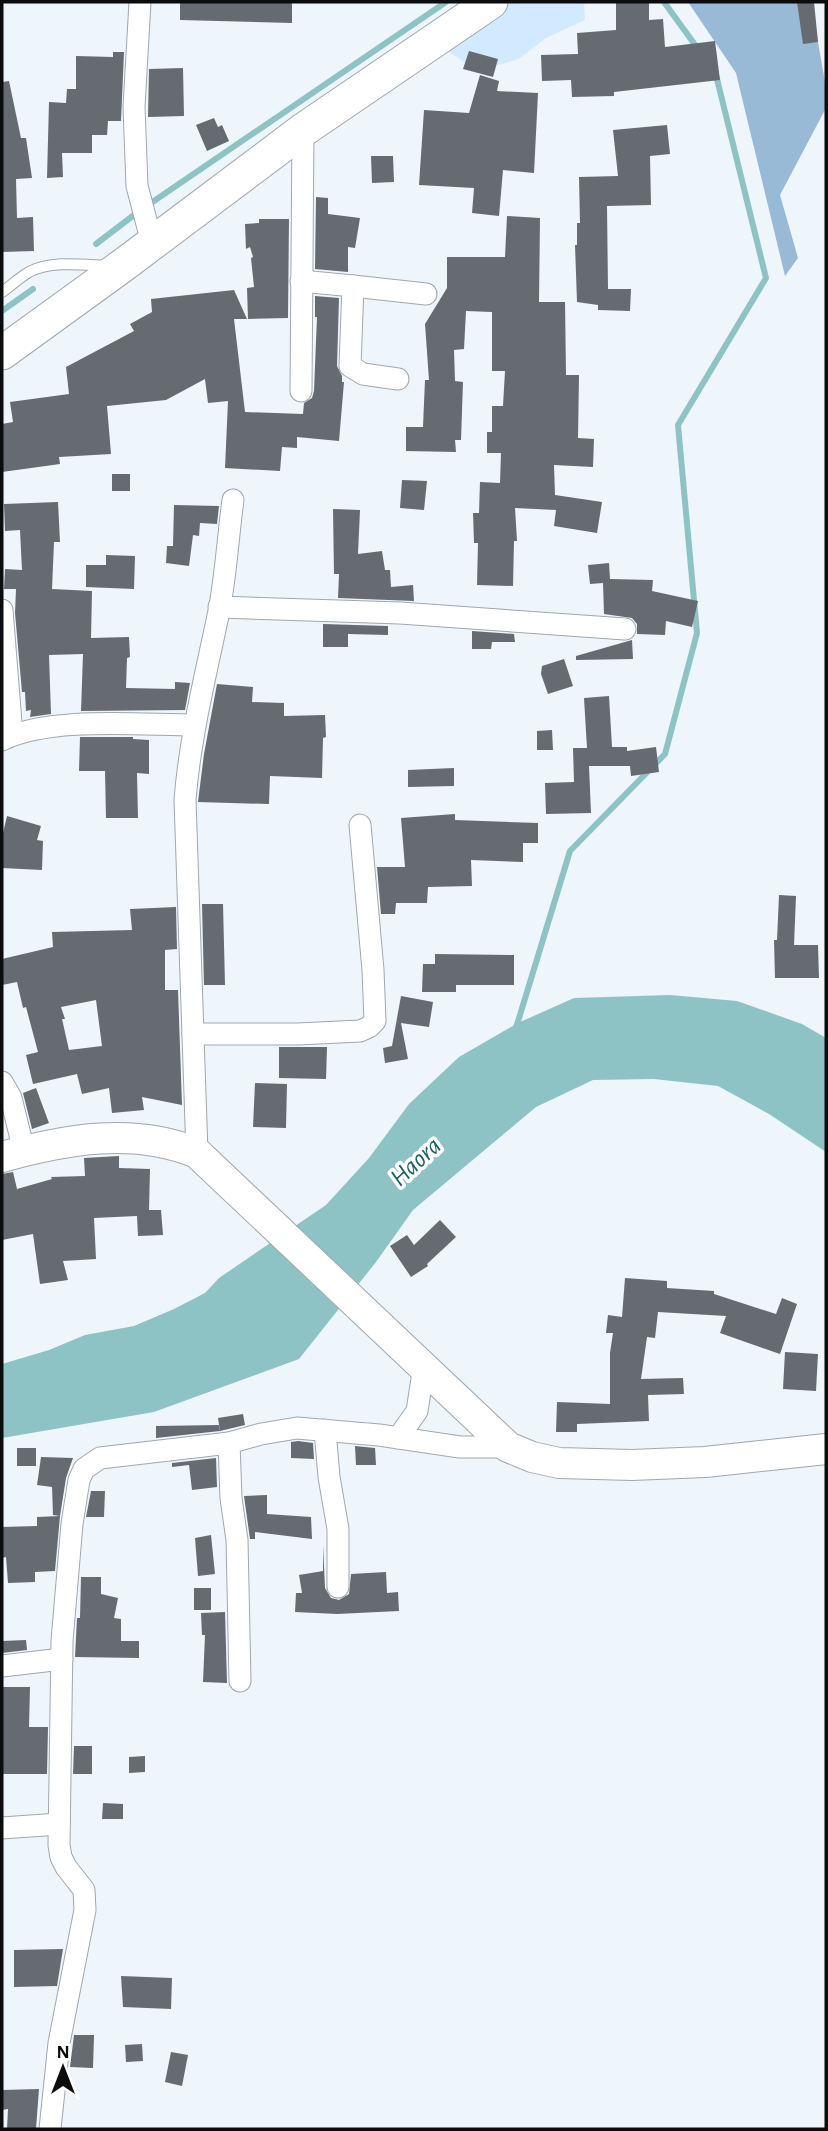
<svg xmlns="http://www.w3.org/2000/svg" width="828" height="2131" viewBox="0 0 828 2131" font-family="'Alegreya Sans',sans-serif">
  <style>
    .green { fill: #d1eaff }
    .forest { fill: #98bad6 }
    .water { fill: #8ec3c6 }
    .lines { fill: none; stroke-linecap: round; stroke-linejoin: round }
    .stream { stroke: #8ec3c6; stroke-width: 6 }
    .building { fill: #656b70; fill-rule: evenodd }
    .lane-casing { stroke: #a0a7ad; stroke-width: 12 }
    .street-casing { stroke: #a0a7ad; stroke-width: 23 }
    .secondary-casing { stroke: #a0a7ad; stroke-width: 32 }
    .primary-casing { stroke: #a0a7ad; stroke-width: 35 }
    .lane { stroke: #fff; stroke-width: 10 }
    .street { stroke: #fff; stroke-width: 21 }
    .secondary { stroke: #fff; stroke-width: 30 }
    .primary { stroke: #fff; stroke-width: 33 }
    .labels { text-anchor: middle; stroke-width: 7; stroke-linejoin: round; paint-order: stroke }
    .water-label { font-size: 26px; font-style: italic; fill: #1a6165; stroke: #fff }
  </style>
  <rect width="100%" height="100%" fill="#eef5fb"/>
  <path class="green" d="M503,2H584L585,20L546,38L520,58L503,64L475,69L439,45Z"/>
  <path class="forest" d="M688,2H811L826,88V108L780,195L798,258L785,276L736,73Z"/>
  <path class="water" d="M670,995L737,1001L802,1024L826,1038V1152L769,1114L718,1086L654,1079L593,1080L536,1107L413,1210L376,1262L299,1359L154,1412L2,1438V1364L49,1350L85,1335L134,1326L174,1309L205,1293L219,1278L326,1205L369,1158L409,1104L459,1057L518,1023L574,998Z"/>
  <g class="lines">
    <g class="stream">
      <path d="M664,2L698,49"/>
      <path d="M151,203L446,2"/>
      <path d="M96,244L134,215"/>
      <path d="M2,311L33,289"/>
      <path d="M516,1028L570,851L665,754L697,633L678,425L766,278L716,75"/>
    </g>
  </g>
  <g class="building">
    <path d="M180,2H292V23L180,20Z"/>
    <path d="M616,2H649V20L663,19L665,47L715,41L720,80L614,92V96L572,97L571,80L542,81L541,55L578,54L577,33L616,30Z"/>
    <path d="M797,2H814L818,42L803,44Z"/>
    <path d="M469,51L498,59L493,77L463,69Z"/>
    <path d="M113,52H124L121,121H108L107,135H92V153H62L63,177L47,178L49,102L66,103L67,89H76V56L113,57Z"/>
    <path d="M183,68L184,116L148,117L149,69Z"/>
    <path d="M480,75L499,81L497,91L538,93L534,173L503,170L499,216L472,213L474,188L419,185L424,110L469,113Z"/>
    <path d="M9,81L21,138H26L32,178L16,179L17,218L33,217L34,251L2,252V82Z"/>
    <path d="M214,118L218,127L222,125L229,141L207,151L196,125Z"/>
    <path d="M667,125L670,154L650,156L651,205L607,206L608,289H631L630,311L598,310V305L577,302L575,245H577V223H580L579,177L618,176L613,130Z"/>
    <path d="M371,156H393L394,182L372,183Z"/>
    <path d="M316,197L328,198V214L360,218L355,248L348,247V272L315,269Z"/>
    <path d="M507,216L540,218L539,302H565L566,375H579L578,438L594,439L593,467L554,465L555,495L602,502L597,533L554,526L556,510L515,508L517,541H514L513,586L477,585L478,543H474L473,513H479L480,482L500,483L501,453H487V432H492V406H503L505,371H492V312L466,311L464,349L454,350L455,381L463,382L461,440H455L456,452L406,451V427H423L425,380H429L425,324L447,288V257H505Z"/>
    <path d="M259,219H289L288,318L248,319L247,288L254,287L251,258L253,257L250,247L246,249L245,224L259,223Z"/>
    <path d="M234,290L247,319H234L245,412L303,414L304,403L312,398L314,391L317,317H315V296L339,298L337,366L342,376V382H344L339,441L297,437V448L282,447L280,471L225,468L228,401L208,403L205,379L166,400L107,406L111,454L59,457L60,464L2,472V424L13,422L10,402L69,394L66,367L134,331L130,324L152,312L151,299Z"/>
    <rect x="112" y="474" width="18" height="17"/>
    <path d="M402,480L427,481L424,510L400,508Z"/>
    <path d="M58,502L60,542H54L52,589L92,591L91,638L129,637L130,657L127,658L126,688L175,689V682L190,683L185,710L81,711L83,654L49,655L51,714L30,717L31,710L26,711L25,692H22L15,613L16,589H4L5,569L22,570L20,530L5,531L4,504Z"/>
    <path d="M174,505L219,506L217,524L200,523L199,536L193,535L189,566L166,563L167,546H173Z"/>
    <path d="M333,509L360,510L358,554L382,551L385,570H390L391,587L413,585L414,601L338,598L339,574H334Z"/>
    <path d="M106,555L135,556L134,589L86,587V565H106Z"/>
    <path d="M609,563L610,579L653,580L652,591L698,601L692,627L666,621L665,635L637,634V624L632,618L604,614L603,583L590,584L588,565Z"/>
    <path d="M323,624L388,626V635L348,634V647H323Z"/>
    <path d="M472,631L514,634L515,642H492L491,649H472Z"/>
    <path d="M632,640L633,659L576,660V656Z"/>
    <path d="M564,659L573,686L548,694L541,674L542,666Z"/>
    <path d="M217,684L253,687L252,702L284,703V716L325,715L326,737L323,738L322,778L270,776L269,804L198,802L204,754Z"/>
    <path d="M609,696L612,747H627V751L656,747L659,772L631,776L630,766H589L591,813L546,814L545,783L574,782L573,748H587L584,698Z"/>
    <path d="M552,730L553,750H537V731Z"/>
    <path d="M80,737H133V739L149,740V774L137,773L138,818H106L105,771H79Z"/>
    <path d="M454,768V786L408,787V770Z"/>
    <path d="M455,814V820L538,823V843H523V862L471,860L472,886L428,887L427,903H396L395,914H381L377,867H405L401,818Z"/>
    <path d="M7,816L41,826L37,840L43,841L42,870L2,868V837Z"/>
    <path d="M779,895L796,896L794,945H818L819,978H775L774,940H777Z"/>
    <path d="M202,904H223L225,985H204Z"/>
    <path d="M176,907L177,949L165,950V990H178L182,1105L142,1097L144,1110L112,1113L109,1088L82,1094L77,1074L33,1084L26,1055L38,1052L26,1007L23,1008L17,982L2,985V959L53,947L52,932L132,930L130,909ZM96,1000L102,1046L69,1050L62,1019H65L61,1007Z"/>
    <path d="M435,954L514,955V985H456V992H422L423,964H435Z"/>
    <path d="M401,996L433,1002L429,1027L401,1023L408,1059L385,1063L383,1048L392,1046Z"/>
    <path d="M279,1047H327L326,1079L279,1078Z"/>
    <path d="M255,1083L287,1084L286,1128L253,1127Z"/>
    <path d="M36,1088L49,1123L32,1129L23,1093Z"/>
    <path d="M119,1156V1168L150,1169L149,1210H161L163,1235L138,1236L137,1216L94,1218L96,1259L63,1261L68,1280L40,1284L33,1234L2,1240V1174L13,1172L17,1189L52,1179L51,1177L85,1176L84,1158Z"/>
    <path d="M440,1220L456,1237L427,1264L428,1266L411,1277L390,1246L407,1235L414,1245Z"/>
    <path d="M625,1278L667,1281V1288L714,1291V1294L776,1314L782,1298L797,1304L780,1354L720,1333L726,1316L658,1312L655,1338L647,1337L641,1379L683,1378L684,1394L648,1395L649,1421L577,1424V1432H556L557,1402L610,1404V1353L613,1333H606L608,1315L622,1317Z"/>
    <path d="M785,1352L818,1354L816,1391L783,1389Z"/>
    <path d="M243,1414L245,1425L220,1431L218,1418Z"/>
    <path d="M219,1425L220,1431L156,1438V1426Z"/>
    <path d="M298,1441L313,1443L314,1459L291,1458V1442Z"/>
    <path d="M355,1446L375,1448L376,1465H356Z"/>
    <rect x="17" y="1448" width="19" height="18"/>
    <path d="M41,1457L73,1458L66,1478L60,1516L53,1515L52,1487L37,1485Z"/>
    <path d="M216,1458L217,1487L192,1490L189,1465L172,1467V1463Z"/>
    <path d="M91,1491H105L104,1517H86Z"/>
    <path d="M267,1495V1514L311,1517L312,1539L255,1532V1539H250L244,1496Z"/>
    <path d="M60,1516L55,1571L35,1572V1582L8,1583L6,1557L2,1558V1527L37,1526V1517Z"/>
    <path d="M211,1535L215,1574L198,1576L195,1538Z"/>
    <path d="M323,1545L325,1588L331,1598L339,1600L349,1594L351,1574L386,1572L387,1593L398,1592L399,1611L337,1614L295,1612L296,1593H302L299,1575L323,1571Z"/>
    <path d="M81,1577H101V1594L118,1598L114,1618L121,1619V1641H139V1658L75,1657L77,1618H80Z"/>
    <rect x="194" y="1588" width="17" height="22"/>
    <path d="M225,1612L227,1683L203,1682L205,1635H202L201,1613Z"/>
    <path d="M26,1640L27,1650L2,1653V1641Z"/>
    <path d="M2,1687H30L29,1727H48L47,1774H2Z"/>
    <path d="M74,1746H92V1774H73Z"/>
    <path d="M145,1756V1772L129,1773V1757Z"/>
    <path d="M103,1803L123,1804V1819H102Z"/>
    <path d="M63,1949L57,1986L14,1987V1950Z"/>
    <path d="M121,1976L172,1978L171,2009L123,2007Z"/>
    <path d="M74,2035H94L93,2068L70,2067Z"/>
    <path d="M142,2044L143,2061L126,2062L125,2045Z"/>
    <path d="M171,2052L188,2055L182,2086L165,2082Z"/>
    <path d="M39,2089L36,2129H7L8,2109L2,2110V2090Z"/>
  </g>
  <g class="lines">
    <defs>
      <path id="lane" d="M2,292C11,286 20,277 29,272C52,260 84,265 109,266"/>
      <g id="street">
        <path d="M140,2L134,107L137,186L152,243"/>
        <path d="M301,281L353,286L350,366L363,374L398,379"/>
        <path d="M353,286L426,294"/>
        <path d="M301,391L303,130"/>
        <path d="M219,607L400,613L625,629"/>
        <path d="M2,610L12,735"/>
        <path d="M2,740C51,716 140,725 195,725"/>
        <path d="M193,1034H298L360,1031L369,1027L375,1021L373,970L360,825"/>
        <path d="M2,1082L11,1098L24,1151"/>
        <path d="M197,1153L185,800C190,736 206,674 219,611C226,574 228,537 233,500"/>
        <path d="M325,1430L329,1477L338,1529V1587"/>
        <path d="M398,1438L417,1411L424,1366"/>
        <path d="M229,1443L231,1498L237,1540L240,1681"/>
        <path d="M2,1666L62,1659"/>
        <path d="M2,1828L59,1824"/>
        <path d="M50,2129L59,2043L85,1910L84,1890L66,1867L61,1857L59,1845L62,1641L72,1524L79,1480L84,1469L100,1458L229,1443L261,1434L297,1428L379,1435L460,1447H508"/>
      </g>
      <path id="secondary" d="M2,1157C66,1139 134,1127 197,1153L508,1447L532,1457L559,1463L632,1465L705,1462L826,1449"/>
      <path id="primary" d="M2,353L122,266L303,130L491,2"/>
    </defs>
    <use href="#lane" class="lane-casing"/>
    <use href="#street" class="street-casing"/>
    <use href="#secondary" class="secondary-casing"/>
    <use href="#primary" class="primary-casing"/>
    <use href="#lane" class="lane"/>
    <use href="#street" class="street"/>
    <use href="#secondary" class="secondary"/>
    <use href="#primary" class="primary"/>
  </g>
  <g class="labels">
    <g class="water-label">
      <text transform="translate(415 1161) rotate(-43)" y="9">Haora</text>
    </g>
  </g>
  <rect width="828" height="2131" fill="none" stroke="#0a0c0e" stroke-width="7"/>
  <g transform="translate(63 2068)" stroke="#ffffff" stroke-width="5" paint-order="stroke">
  <path d="M0-5L12 26L0 18L-12 26Z" fill="#0a0c0e"/>
  <text y="-10" font-size="19" font-weight="bold" text-anchor="middle" fill="#0a0c0e">N</text>
  </g>
</svg>
